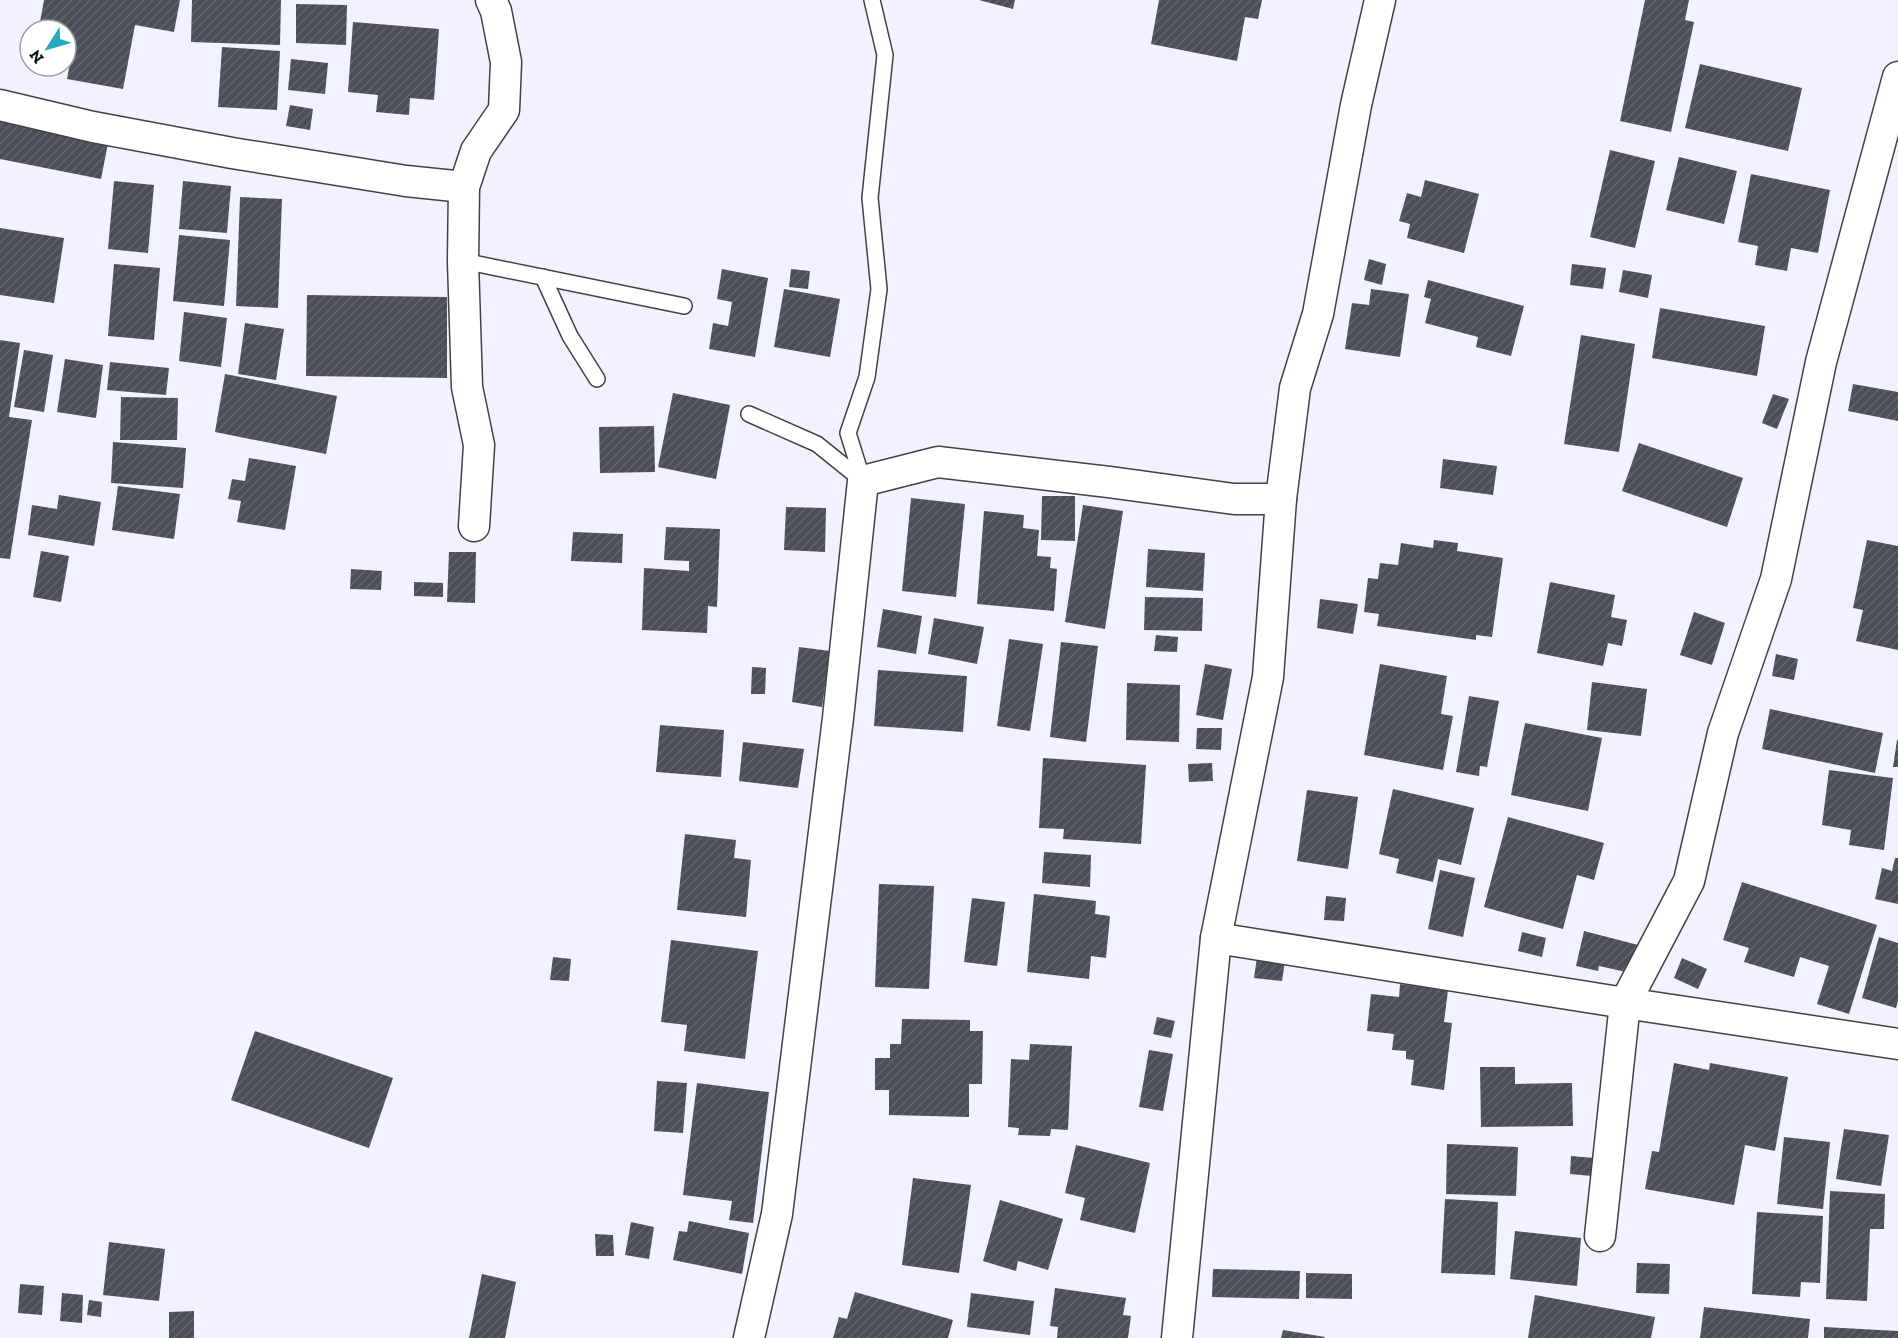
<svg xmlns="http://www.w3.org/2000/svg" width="1898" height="1338" viewBox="0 0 1898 1338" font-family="'Zilla Slab',serif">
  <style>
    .building { fill: url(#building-hatch) }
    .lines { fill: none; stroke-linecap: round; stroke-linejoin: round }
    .service-casing { stroke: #424242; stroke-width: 18 }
    .minor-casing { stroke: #424242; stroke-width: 33 }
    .service { stroke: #fff; stroke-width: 15 }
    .minor { stroke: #fff; stroke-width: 30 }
  </style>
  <defs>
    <pattern id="building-hatch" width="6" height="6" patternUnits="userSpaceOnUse" patternTransform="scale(1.5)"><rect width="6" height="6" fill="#4b5058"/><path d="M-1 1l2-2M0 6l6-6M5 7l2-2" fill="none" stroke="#61656b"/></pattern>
  </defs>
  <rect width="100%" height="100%" fill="#f1f1ff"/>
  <g class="building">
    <path d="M44,0H180L174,32L135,25L123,89L67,79L71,58L66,57V30H44L46,23L40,22Z"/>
    <path d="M192,0H281L280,45L191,42Z"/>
    <path d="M979,0H1015L1013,9Z"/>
    <path d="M1159,0H1262L1258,19L1245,17L1237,61L1151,44Z"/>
    <path d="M1645,0H1689L1685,20L1694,22L1671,132L1620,121Z"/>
    <path d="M296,4L347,5L346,45L296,43Z"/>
    <path d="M353,22L439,29L434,100L410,98L409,115L376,112L378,95L348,92Z"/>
    <path d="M222,47L280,51L277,110L218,107Z"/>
    <path d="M291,59L328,63L325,94L288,90Z"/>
    <path d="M1700,64L1802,88L1788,151L1685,128Z"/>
    <path d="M290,105L313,109L310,130L286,126Z"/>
    <path d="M0,117L109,138L101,179L0,159Z"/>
    <path d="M1610,150L1655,161L1635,248L1590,237Z"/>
    <path d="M1679,157L1737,171L1724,224L1666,210Z"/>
    <path d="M1751,174L1830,190L1818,253L1791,248L1787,271L1755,265L1758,246L1738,242Z"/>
    <path d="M1425,180L1479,194L1464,253L1407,238L1410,224L1399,221L1407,193L1421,197Z"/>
    <path d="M114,181L154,185L148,253L108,249Z"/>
    <path d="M183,181L231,186L227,233L179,229Z"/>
    <path d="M240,197L282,199L278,308L236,306Z"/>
    <path d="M0,228L64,238L54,303L0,295Z"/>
    <path d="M179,235L230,240L224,306L173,301Z"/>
    <path d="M1369,259L1386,264L1382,285L1364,280Z"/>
    <path d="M114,264L160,268L154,340L108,336Z"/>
    <path d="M1572,264L1606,268L1603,289L1570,285Z"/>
    <path d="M722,269L768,278L755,357L709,349L713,323L728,326L732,302L717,299Z"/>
    <path d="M791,269L810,271L808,289L789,287Z"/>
    <path d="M1623,270L1652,275L1648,298L1619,292Z"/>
    <path d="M1428,280L1524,306L1511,356L1476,347L1478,337L1425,323L1431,299L1424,297Z"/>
    <path d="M784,289L840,299L830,357L774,347Z"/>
    <path d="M1371,289L1409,294L1400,357L1345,349L1352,303L1369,305Z"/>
    <path d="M307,295L447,297V378L306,376Z"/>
    <path d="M1660,308L1765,326L1757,376L1652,358Z"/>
    <path d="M184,312L227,318L221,367L179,361Z"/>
    <path d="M245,323L284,329L276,380L238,374Z"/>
    <path d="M1581,335L1635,344L1619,452L1564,444Z"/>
    <path d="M0,340L20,343L9,417L32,420L10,559L0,558Z"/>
    <path d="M24,350L53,355L44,412L14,407Z"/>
    <path d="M65,359L103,365L96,418L57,412Z"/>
    <path d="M110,362L169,368L166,395L107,390Z"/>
    <path d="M225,374L337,396L326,454L215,432Z"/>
    <path d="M1853,384L1898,392V421L1848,411Z"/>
    <path d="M673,393L730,405L716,479L658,467Z"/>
    <path d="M1773,394L1789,399L1777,429L1762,423Z"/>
    <path d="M121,397L178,398L177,440H120Z"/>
    <path d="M654,426L655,472L600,473L599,427Z"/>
    <path d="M113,442L186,448L183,488L111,483Z"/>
    <path d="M1639,443L1743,478L1727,527L1622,491Z"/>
    <path d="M249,458L296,466L285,530L237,522L241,501L228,499L232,479L245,481Z"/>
    <path d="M1443,459L1497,466L1493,495L1440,488Z"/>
    <path d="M118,486L180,494L174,539L112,530Z"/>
    <path d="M59,495L101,502L94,546L28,535L32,505L57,509Z"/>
    <path d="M1042,496H1075V541L1041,540Z"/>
    <path d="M911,498L965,504L956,597L902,591Z"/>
    <path d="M1083,505L1123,511L1105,629L1065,622Z"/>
    <path d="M786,507L826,508L825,552L784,550Z"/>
    <path d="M984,511L1024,515L1023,528L1039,530L1037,556L1051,557L1050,568L1057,569L1054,611L977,604Z"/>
    <path d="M666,527L720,529L717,607L708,606L707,633L642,630L644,568L689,571V561L664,560Z"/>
    <path d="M573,532L623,534L622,563L571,561Z"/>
    <path d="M1434,540L1458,543L1457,551L1503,558L1492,637L1476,635V640L1377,626L1379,614L1364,612L1368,578L1378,579L1380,563L1398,565L1401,543L1433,548Z"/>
    <path d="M1867,540L1898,546V650L1856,641L1863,610L1853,608Z"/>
    <path d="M1148,549L1205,553L1203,591L1146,587Z"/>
    <path d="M41,551L69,556L61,602L33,597Z"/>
    <path d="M449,552H476L475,603L447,602Z"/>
    <path d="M351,569L382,571L381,590L350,589Z"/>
    <path d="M414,582L443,583V597L414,596Z"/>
    <path d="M1550,582L1615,595L1611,617L1627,620L1622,646L1608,643L1603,666L1537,653Z"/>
    <path d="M1145,597L1203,598L1202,631L1144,630Z"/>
    <path d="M1320,599L1358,604L1353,634L1317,628Z"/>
    <path d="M883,609L922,616L916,654L877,647Z"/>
    <path d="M1694,612L1725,623L1712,665L1680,655Z"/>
    <path d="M934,618L984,627L977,664L928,654Z"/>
    <path d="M1156,635L1178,637L1177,652L1154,651Z"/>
    <path d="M1009,639L1043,644L1030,731L997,726Z"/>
    <path d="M1061,642L1098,646L1086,742L1050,737Z"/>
    <path d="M799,647L830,651L822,707L792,702Z"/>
    <path d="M1776,654L1798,659L1794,680L1772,676Z"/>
    <path d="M1205,664L1232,669L1223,720L1196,715Z"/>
    <path d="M1380,664L1447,676L1441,714L1453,716L1443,770L1364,755Z"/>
    <path d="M752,667L766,668L765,694H751Z"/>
    <path d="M878,670L967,676L963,732L874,726Z"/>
    <path d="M1592,682L1647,689L1641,736L1587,730Z"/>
    <path d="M1127,683L1180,685L1179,742L1126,740Z"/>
    <path d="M1469,696L1499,701L1487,767L1480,766L1479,776L1456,772Z"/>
    <path d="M1770,709L1883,733L1875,773L1762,749Z"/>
    <path d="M1525,723L1602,738L1588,811L1511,795Z"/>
    <path d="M660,725L724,730L721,777L656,772Z"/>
    <path d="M1197,728H1222L1221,750L1196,749Z"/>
    <path d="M1897,740H1898V767H1893Z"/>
    <path d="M743,742L804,749L798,788L739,781Z"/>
    <path d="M1043,758L1146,765L1141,844L1063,839L1064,829L1039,828Z"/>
    <path d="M1212,763L1213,781L1189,782L1188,764Z"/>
    <path d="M1829,770L1893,778L1884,850L1849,845L1851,830L1822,825Z"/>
    <path d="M1393,789L1474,808L1461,865L1438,859L1433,882L1396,873L1399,859L1379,854Z"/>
    <path d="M1307,790L1358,797L1348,869L1297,861Z"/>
    <path d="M1508,817L1604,843L1594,880L1577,875L1563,929L1484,907Z"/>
    <path d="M685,834L736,840L734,858L751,860L746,917L677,910Z"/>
    <path d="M1044,852L1091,855L1090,887L1042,883Z"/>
    <path d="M1895,858H1898V904L1875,899L1882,868L1892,871Z"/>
    <path d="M1440,870L1475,878L1463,937L1428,929Z"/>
    <path d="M1742,882L1877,925L1849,1014L1817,1004L1829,966L1800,957L1794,977L1744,962L1749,948L1723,940Z"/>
    <path d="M879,884L934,886L929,989L875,987Z"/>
    <path d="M1034,894L1096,901L1095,914L1110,916L1106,958L1091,956L1089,979L1027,972Z"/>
    <path d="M1326,896L1346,898L1344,921L1324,920Z"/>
    <path d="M972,898L1005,902L997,966L964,962Z"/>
    <path d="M1584,931L1642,946L1635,974L1599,966L1598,971L1576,966Z"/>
    <path d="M1522,932L1546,938L1542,957L1518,951Z"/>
    <path d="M1879,937L1898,943V1001L1896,1008L1862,998Z"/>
    <path d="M671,940L758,951L745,1059L684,1051L687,1025L661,1022Z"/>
    <path d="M553,957L571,959L569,981L550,980Z"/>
    <path d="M1257,957L1285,961L1282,981L1254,978Z"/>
    <path d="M1682,958L1707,969L1698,989L1674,978Z"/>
    <path d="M1400,984L1448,990L1444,1022L1452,1023L1444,1090L1411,1085L1414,1060L1406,1059V1051L1392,1050L1394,1034L1367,1031L1371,994L1399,997Z"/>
    <path d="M1157,1017L1175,1021L1171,1038L1153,1034Z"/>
    <path d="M902,1019L970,1020V1031H983L982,1084H969V1117L889,1115V1090H875V1058H890V1044H901Z"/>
    <path d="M255,1031L393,1078L369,1148L231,1100Z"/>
    <path d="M1030,1044L1072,1046L1068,1130L1051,1129L1050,1136L1018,1135L1019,1128L1008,1127L1011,1059L1029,1060Z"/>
    <path d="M1149,1050L1173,1054L1163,1111L1139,1107Z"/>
    <path d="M1674,1063L1709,1070L1710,1063L1788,1077L1775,1151L1745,1145L1734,1205L1645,1189L1652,1151L1659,1152Z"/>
    <path d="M1480,1067H1515V1084L1572,1083L1573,1126L1481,1127Z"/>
    <path d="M657,1081L687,1083L683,1133L654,1131Z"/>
    <path d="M697,1083L769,1092L753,1223L729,1220L732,1201L683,1195Z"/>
    <path d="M1844,1129L1889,1135L1881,1186L1836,1179Z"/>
    <path d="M1784,1137L1830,1142L1823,1209L1777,1204Z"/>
    <path d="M1447,1144L1518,1147L1516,1196L1446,1194Z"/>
    <path d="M1076,1145L1150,1163L1135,1233L1080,1220L1085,1198L1065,1193Z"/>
    <path d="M1571,1156L1594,1158L1592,1176L1570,1174Z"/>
    <path d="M913,1178L971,1185L959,1273L902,1265Z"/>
    <path d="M1830,1191L1885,1194L1884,1229H1870L1867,1301L1826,1299Z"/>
    <path d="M1445,1199L1498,1202L1495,1275L1441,1273Z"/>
    <path d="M1000,1200L1063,1219L1048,1270L1018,1261L1016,1271L983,1261Z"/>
    <path d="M1757,1212L1823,1216L1820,1283L1801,1282L1800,1297L1752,1294Z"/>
    <path d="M689,1221L749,1233L742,1274L673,1260L679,1231L687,1232Z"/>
    <path d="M631,1222L654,1227L649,1259L625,1255Z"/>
    <path d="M1515,1231L1581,1238L1577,1286L1510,1279Z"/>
    <path d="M595,1234L613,1235L614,1256H596Z"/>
    <path d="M109,1242L165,1249L159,1301L103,1295Z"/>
    <path d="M1637,1263L1670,1264L1669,1294L1636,1293Z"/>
    <path d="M1213,1269L1300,1271L1299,1299L1212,1297Z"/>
    <path d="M1306,1273L1352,1274V1299L1306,1298Z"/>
    <path d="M482,1274L516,1282L505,1338H469Z"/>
    <path d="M20,1284L44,1286L42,1315L18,1313Z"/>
    <path d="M1055,1288L1126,1298L1123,1315L1131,1316L1128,1338H1057L1058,1327L1050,1326Z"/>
    <path d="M855,1292L953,1320L948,1338H833L839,1317L847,1319Z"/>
    <path d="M62,1293L83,1295L82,1323L60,1321Z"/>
    <path d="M971,1293L1034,1301L1030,1335L967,1327Z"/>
    <path d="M1535,1295L1655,1317L1651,1338H1528Z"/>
    <path d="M89,1300L102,1302L101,1317L87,1315Z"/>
    <path d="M1704,1307L1810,1319L1808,1338H1700Z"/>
    <path d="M194,1311V1338H169V1312Z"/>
    <path d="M1824,1327L1898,1331V1338H1824Z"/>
    <path d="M1283,1330L1325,1337L1324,1338H1281Z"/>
  </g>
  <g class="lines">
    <defs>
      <g id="service">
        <path d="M463,261L684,306"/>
        <path d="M543,277L570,336L597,379"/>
        <path d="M749,414L817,444L863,481L848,433L867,377L879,289L870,198L885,55L872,0"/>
      </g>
      <g id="minor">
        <path d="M0,105L93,127L232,153L406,181L464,187"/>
        <path d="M474,526L479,445L467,387L463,261L464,187L476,151L504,110L506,62L496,11L491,0"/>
        <path d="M1216,938L1625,1003L1898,1044"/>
        <path d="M1600,1236L1625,1003L1689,881L1723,733L1776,579L1821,362L1898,77"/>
        <path d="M749,1338L777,1214L838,718L863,481L938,462L1109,482L1234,499H1281"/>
        <path d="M1177,1338L1216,938L1268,677L1281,499L1295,388L1318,314L1356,105L1380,0"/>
      </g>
    </defs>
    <use href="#service" class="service-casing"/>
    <use href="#minor" class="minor-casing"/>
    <use href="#service" class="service"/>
    <use href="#minor" class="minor"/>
  </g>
  <g transform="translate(48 48) rotate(233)"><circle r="28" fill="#ffffff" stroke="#9f9f9f" stroke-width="1.5"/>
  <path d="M0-4.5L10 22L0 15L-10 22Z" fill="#25a8c1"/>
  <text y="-9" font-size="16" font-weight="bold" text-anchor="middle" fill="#0f0f0f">N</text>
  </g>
</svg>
